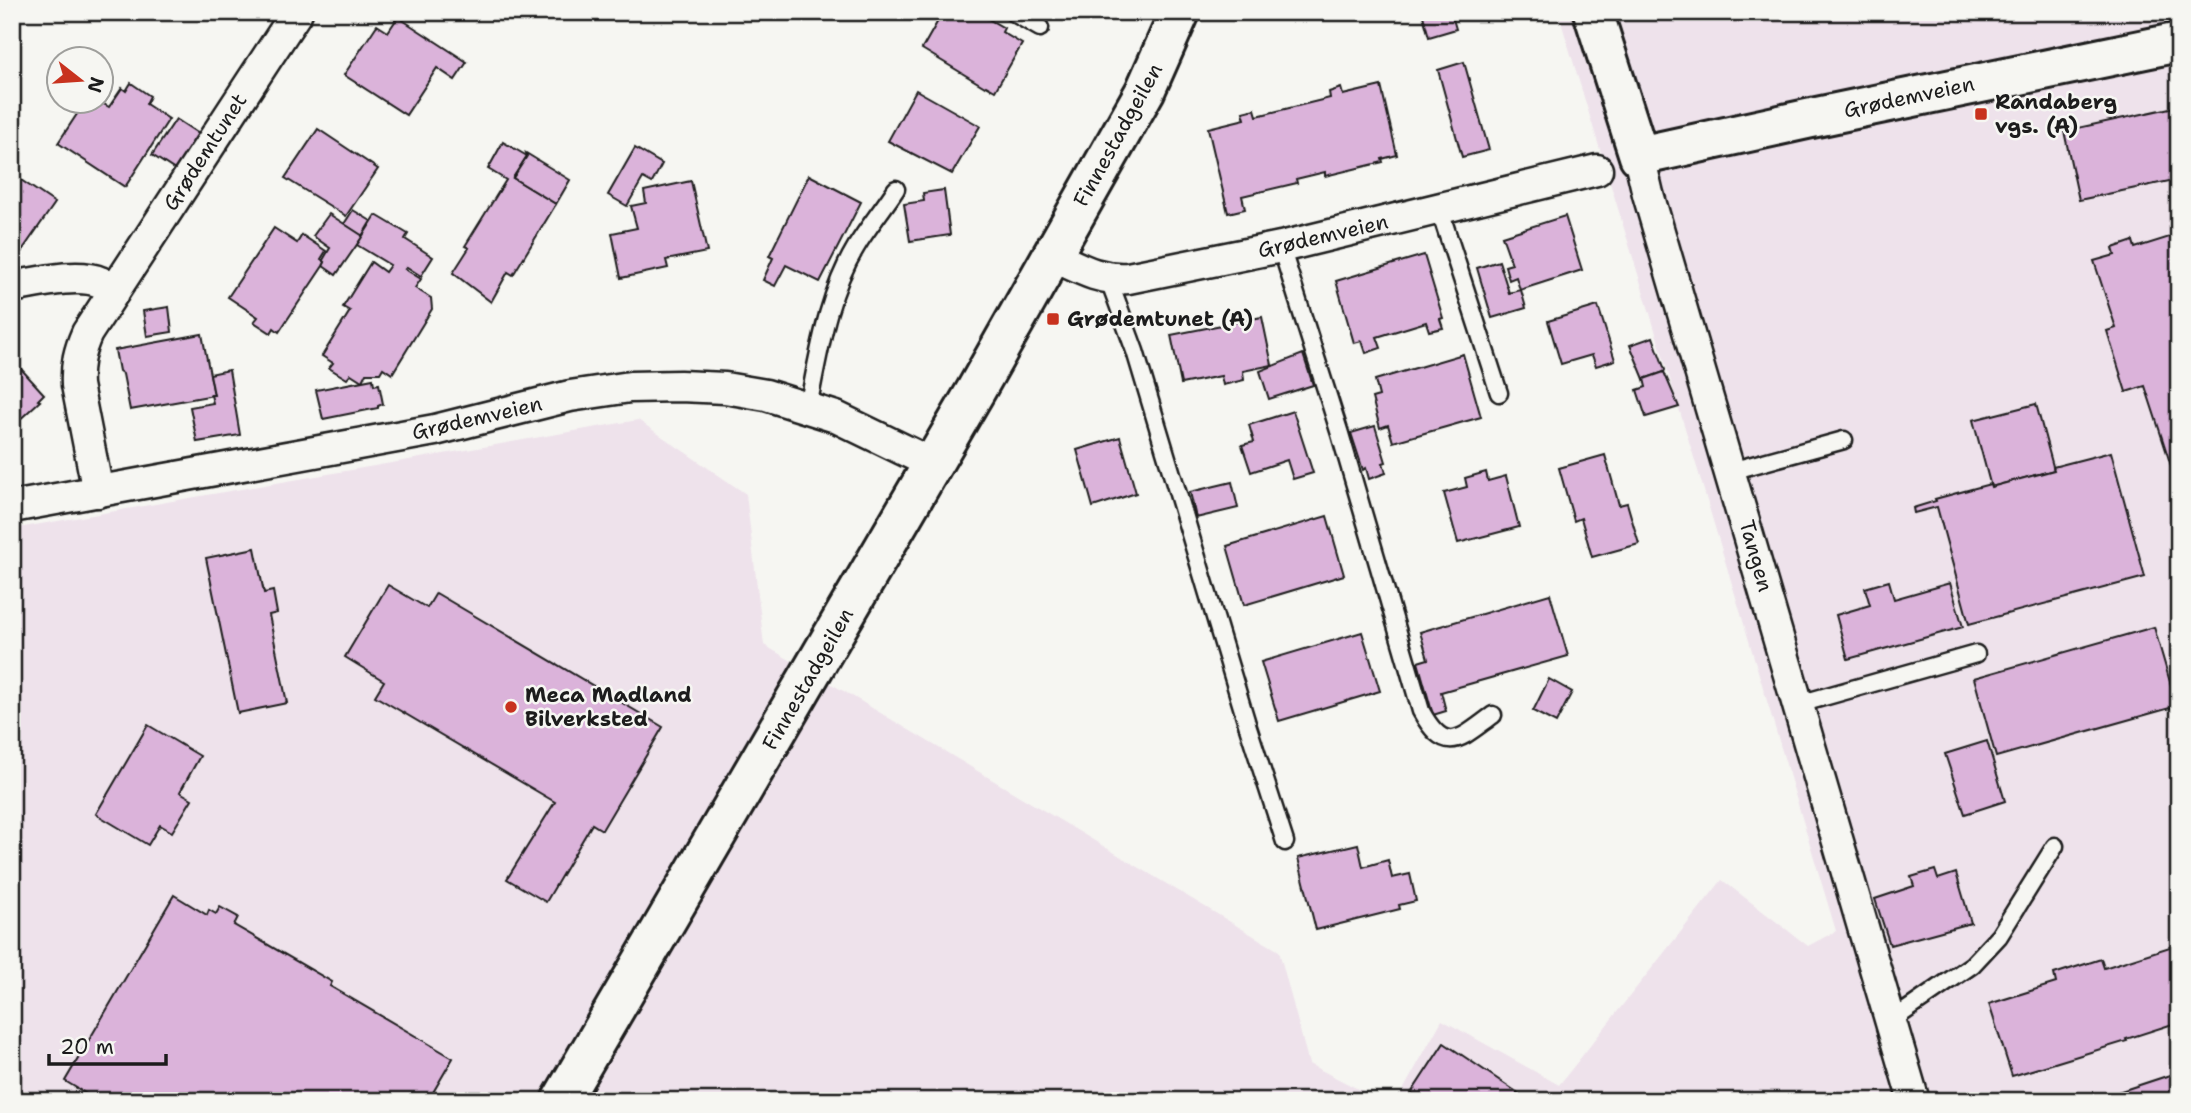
<svg xmlns="http://www.w3.org/2000/svg" width="2191" height="1113" viewBox="0 0 2191 1113" font-family="'Shantell Sans',sans-serif">
  <style>
    .built { fill: #eee2eb }
    .building { fill: #dbb3da; stroke: #1c1c1c; stroke-width: 2 }
    .lines { fill: none; stroke-linecap: round; stroke-linejoin: round }
    .service-casing { stroke: #1c1c1c; stroke-width: 21 }
    .minor-casing { stroke: #1c1c1c; stroke-width: 35 }
    .secondary-casing { stroke: #1c1c1c; stroke-width: 44 }
    .service { stroke: #f6f6f2; stroke-width: 16 }
    .minor { stroke: #f6f6f2; stroke-width: 30 }
    .secondary { stroke: #f6f6f2; stroke-width: 38 }
    .poi-dot { fill: #c8321e; stroke: #f6f6f2; stroke-width: 2.5 }
    .labels { text-anchor: middle; stroke-width: 5; stroke-linejoin: round; paint-order: stroke }
    .street-label { font-size: 21px; fill: #1c1c1c; stroke: #f6f6f2 }
    .poi-label { font-size: 21px; font-weight: bold; fill: #1c1c1c; stroke: #f6f6f2; text-anchor: start }
  </style>
  <rect width="100%" height="100%" fill="#f6f6f2"/>
  <filter id="ink" filterUnits="userSpaceOnUse"><feTurbulence type="fractalNoise" baseFrequency=".0143" numOctaves="2"/><feDisplacementMap in="SourceGraphic" scale="14" xChannelSelector="R" yChannelSelector="G"/><feConvolveMatrix kernelMatrix="1 2 1 2 8 2 1 2 1" color-interpolation-filters="sRGB"/></filter>
  <g filter="url(#ink)">
    <g class="built">
      <path d="M1558,12H2179V1101H1397L1442,1020L1559,1085L1722,880L1808,946L1836,931L1699,474Z"/>
      <path d="M638,420L746,494L764,645L847,693L1279,951L1309,1064L1360,1090L1390,1101H12V529Z"/>
    </g>
    <g class="building">
      <path d="M943,12H967L973,16L976,12L1004,28L1002,32L1022,44L995,91L986,86L985,87L922,49Z"/>
      <path d="M1422,12H1451L1456,29L1429,37Z"/>
      <path d="M398,17L467,62L455,80L437,68L406,115L344,75L377,25L388,32Z"/>
      <path d="M1464,62L1489,150L1462,157L1438,70Z"/>
      <path d="M131,83L150,96L146,104L169,119L125,187L58,143L85,102H100L109,107L122,88L126,91Z"/>
      <path d="M1381,86L1397,155L1382,159L1383,162L1325,176V172L1296,179L1297,183L1242,196L1245,209L1228,213L1208,128L1245,119L1243,112L1255,109L1257,116L1330,98L1329,92L1341,88L1343,95Z"/>
      <path d="M916,90L980,126L952,174L888,141Z"/>
      <path d="M2179,106V179L2079,200L2064,131Z"/>
      <path d="M176,119L199,134L175,170L152,155Z"/>
      <path d="M318,129L378,169L346,216L285,178Z"/>
      <path d="M503,142L527,156L513,178L556,204L513,275L508,272L491,302L453,273L469,248L465,246L506,180L488,169Z"/>
      <path d="M635,148L662,164L652,183L643,178L627,206L608,195Z"/>
      <path d="M526,153L570,180L556,204L513,178L527,156Z"/>
      <path d="M12,174L55,203L12,265Z"/>
      <path d="M809,175L861,202L820,282L786,265L775,286L763,280L773,258L769,256Z"/>
      <path d="M691,181L707,252L666,260L668,268L621,278L612,233L637,228L631,206L646,203L644,191Z"/>
      <path d="M944,190L950,235L910,241L904,204L924,201L923,193Z"/>
      <path d="M353,210L371,221L362,236L344,224Z"/>
      <path d="M329,214L363,236L336,275L323,266L325,262L323,260L330,248L313,236Z"/>
      <path d="M376,215L408,234L405,239L433,257L421,276L407,267L405,269L421,279L415,288L431,298L432,309L392,374L383,368L380,373H366L362,381L351,374L347,379L329,368L333,363L322,356L350,311L343,307L371,262L385,272L390,265L357,245Z"/>
      <path d="M1565,216L1582,270L1520,290L1516,277L1509,280L1505,266L1512,264L1502,236Z"/>
      <path d="M274,228L297,243L302,235L326,251L321,259L325,262L323,266L279,332L274,328L271,333L254,322L258,317L228,297Z"/>
      <path d="M2179,234V490L2145,386L2126,392L2107,331L2116,328L2094,261L2115,255L2113,248L2133,241L2135,248Z"/>
      <path d="M1424,255L1443,318L1440,319L1443,328L1429,331L1426,322L1377,337L1381,348L1366,353L1362,341L1354,343L1336,281Z"/>
      <path d="M1499,261L1509,293L1521,290L1526,308L1492,318L1477,268Z"/>
      <path d="M1598,306L1615,360L1596,366L1592,355L1561,364L1548,321Z"/>
      <path d="M169,307L172,332L147,336L143,311Z"/>
      <path d="M1262,317L1272,365L1243,371L1244,380L1223,385L1221,376L1181,384L1171,335Z"/>
      <path d="M202,334L214,395L130,410L123,374L119,371L115,350Z"/>
      <path d="M1653,337L1665,370L1664,372L1644,379L1630,345Z"/>
      <path d="M1303,354L1313,385L1269,399L1260,371Z"/>
      <path d="M1463,354L1481,417L1393,442L1388,425L1380,428L1372,398L1379,396L1375,380Z"/>
      <path d="M12,359L44,394L38,400L40,401L15,424L18,430L12,432Z"/>
      <path d="M229,370L240,435L197,442L190,407L213,403L211,395H214L210,374Z"/>
      <path d="M1664,372L1679,407L1646,417L1637,390L1646,387L1644,379Z"/>
      <path d="M373,379L374,385L379,384L383,404L378,406V408L323,419L316,390Z"/>
      <path d="M2036,404L2054,470L1991,487L1973,420Z"/>
      <path d="M1293,411L1313,473L1293,479L1287,460L1251,472L1242,445L1254,442L1249,425Z"/>
      <path d="M1375,426L1386,462L1383,463L1386,473L1369,479L1366,468L1363,470L1351,433Z"/>
      <path d="M1120,437L1136,493L1093,507L1077,450Z"/>
      <path d="M2111,452L2145,577L1969,624L1937,507L1914,513L1913,508L1936,501L1935,499L1990,484L1991,487L2054,470L2053,467Z"/>
      <path d="M1605,455L1619,505L1627,503L1639,544L1592,557L1581,518L1574,521L1559,468Z"/>
      <path d="M1486,472L1488,481L1506,476L1519,527L1458,543L1444,493L1467,487L1465,478Z"/>
      <path d="M1232,482L1238,508L1196,518L1190,492Z"/>
      <path d="M1327,516L1344,575L1244,605L1227,546Z"/>
      <path d="M255,548L264,593L273,591L277,613L269,615L287,703L238,713L206,558Z"/>
      <path d="M1889,581L1894,599L1950,583L1963,627L1848,659L1836,615L1870,605L1865,588Z"/>
      <path d="M388,585L427,608L436,593L663,727L602,830L592,824L546,902L507,879L555,802L375,696L384,681L345,657Z"/>
      <path d="M1550,594L1568,656L1441,692L1446,711L1433,715L1418,662L1428,659L1420,632Z"/>
      <path d="M2154,627L2177,706L1996,757L1974,678Z"/>
      <path d="M1362,632L1380,691L1279,721L1261,662Z"/>
      <path d="M1549,679L1572,692L1556,723L1533,711Z"/>
      <path d="M148,725L200,756L180,792L192,799L172,832L160,825L148,845L96,814Z"/>
      <path d="M1987,741L2005,801L1965,814L1945,754Z"/>
      <path d="M1358,844L1363,867L1388,860L1392,878L1410,874L1416,901L1399,905L1400,909L1316,930L1298,858Z"/>
      <path d="M1935,870L1938,879L1956,873L1971,923L1890,945L1875,899L1914,886L1911,877Z"/>
      <path d="M174,895L207,915L209,910L216,914L220,907L238,917L234,925L332,982L330,986L453,1058L428,1101H98L65,1081Z"/>
      <path d="M2179,944V1022L2126,1039L2127,1041L2012,1076L1989,1004L2056,983L2054,974L2101,959L2104,968Z"/>
      <path d="M1444,1043L1530,1101H1406Z"/>
      <path d="M2179,1072V1101H2104L2103,1097Z"/>
    </g>
    <g class="lines">
      <defs>
        <g id="service">
          <path d="M1012,12L1040,28"/>
          <path d="M1439,208L1499,393"/>
          <path d="M1281,247L1340,434L1421,711C1446,757 1461,738 1493,715"/>
          <path d="M1109,280L1135,351L1248,727L1285,842"/>
          <path d="M808,407C819,353 827,295 856,247C868,227 883,209 896,189"/>
          <path d="M1731,471L1844,440"/>
          <path d="M1799,704L1976,654"/>
          <path d="M1891,1021L1972,965L1999,936L2055,846"/>
        </g>
        <g id="minor">
          <path d="M1639,156L1648,194L1914,1101"/>
          <path d="M1051,255C1079,268 1097,280 1128,278L1281,247L1597,170"/>
          <path d="M12,287C35,283 79,272 100,282C105,284 110,289 114,292"/>
          <path d="M98,492L77,385C76,365 79,351 87,333L297,12"/>
          <path d="M12,507L435,430L570,396L630,387L680,386L725,388L766,395L836,417L933,464"/>
        </g>
        <g id="secondary">
          <path d="M1593,12L1639,156L1807,119L2179,42"/>
          <path d="M561,1101L976,390L1145,91L1180,12"/>
        </g>
      </defs>
      <use href="#service" class="service-casing"/>
      <use href="#minor" class="minor-casing"/>
      <use href="#secondary" class="secondary-casing"/>
      <use href="#service" class="service"/>
      <use href="#minor" class="minor"/>
      <use href="#secondary" class="secondary"/>
    </g>
  </g>
  <g class="poi-dot">
    <rect x="1974" y="107" width="14" height="14" rx="3.5"/>
    <rect x="1046" y="312" width="14" height="14" rx="3.5"/>
    <circle cx="511" cy="707" r="7"/>
  </g>
  <g class="labels">
    <g class="street-label">
      <text transform="translate(1909 97) rotate(-12)" y="7">Grødemveien</text>
      <text transform="translate(1118 135) rotate(-61)" y="7">Finnestadgeilen</text>
      <text transform="translate(205 152) rotate(-57)" y="7">Grødemtunet</text>
      <text transform="translate(1323 236) rotate(-13)" y="7">Grødemveien</text>
      <text transform="translate(477 418) rotate(-13)" y="7">Grødemveien</text>
      <text transform="translate(1756 556) rotate(74)" y="7">Tangen</text>
      <text transform="translate(808 679) rotate(-60)" y="7">Finnestadgeilen</text>
    </g>
    <g class="poi-label">
      <text x="1995" y="109">Randaberg<tspan x="1995" dy="24">vgs. (A)</tspan></text>
      <text x="1067" y="326">Grødemtunet (A)</text>
      <text x="525" y="702">Meca Madland<tspan x="525" dy="24">Bilverksted</tspan></text>
    </g>
  </g>
  <rect width="2191" height="1113" fill="none" stroke="#f6f6f2" stroke-width="42"/>
  <rect x="21" y="21" width="2149" height="1071" fill="none" stroke="#1c1c1c" stroke-width="2.5" filter="url(#ink)"/>
  <g transform="translate(80 80) rotate(107)"><circle r="33" fill="#f6f6f2" stroke="#9f9f9c" stroke-width="2"/>
  <path d="M0-5L12 26L0 18L-12 26Z" fill="#c8321e"/>
  <text y="-10" font-size="19" font-weight="bold" text-anchor="middle" fill="#1c1c1c">N</text>
  </g>
  <path d="M49 1054v10h117v-10" fill="none" stroke="#1c1c1c" stroke-width="3.5"/>
  <text x="60" y="1054" font-size="21" fill="#1c1c1c" stroke="#f6f6f2" stroke-width="5" paint-order="stroke">20 m</text>
</svg>
